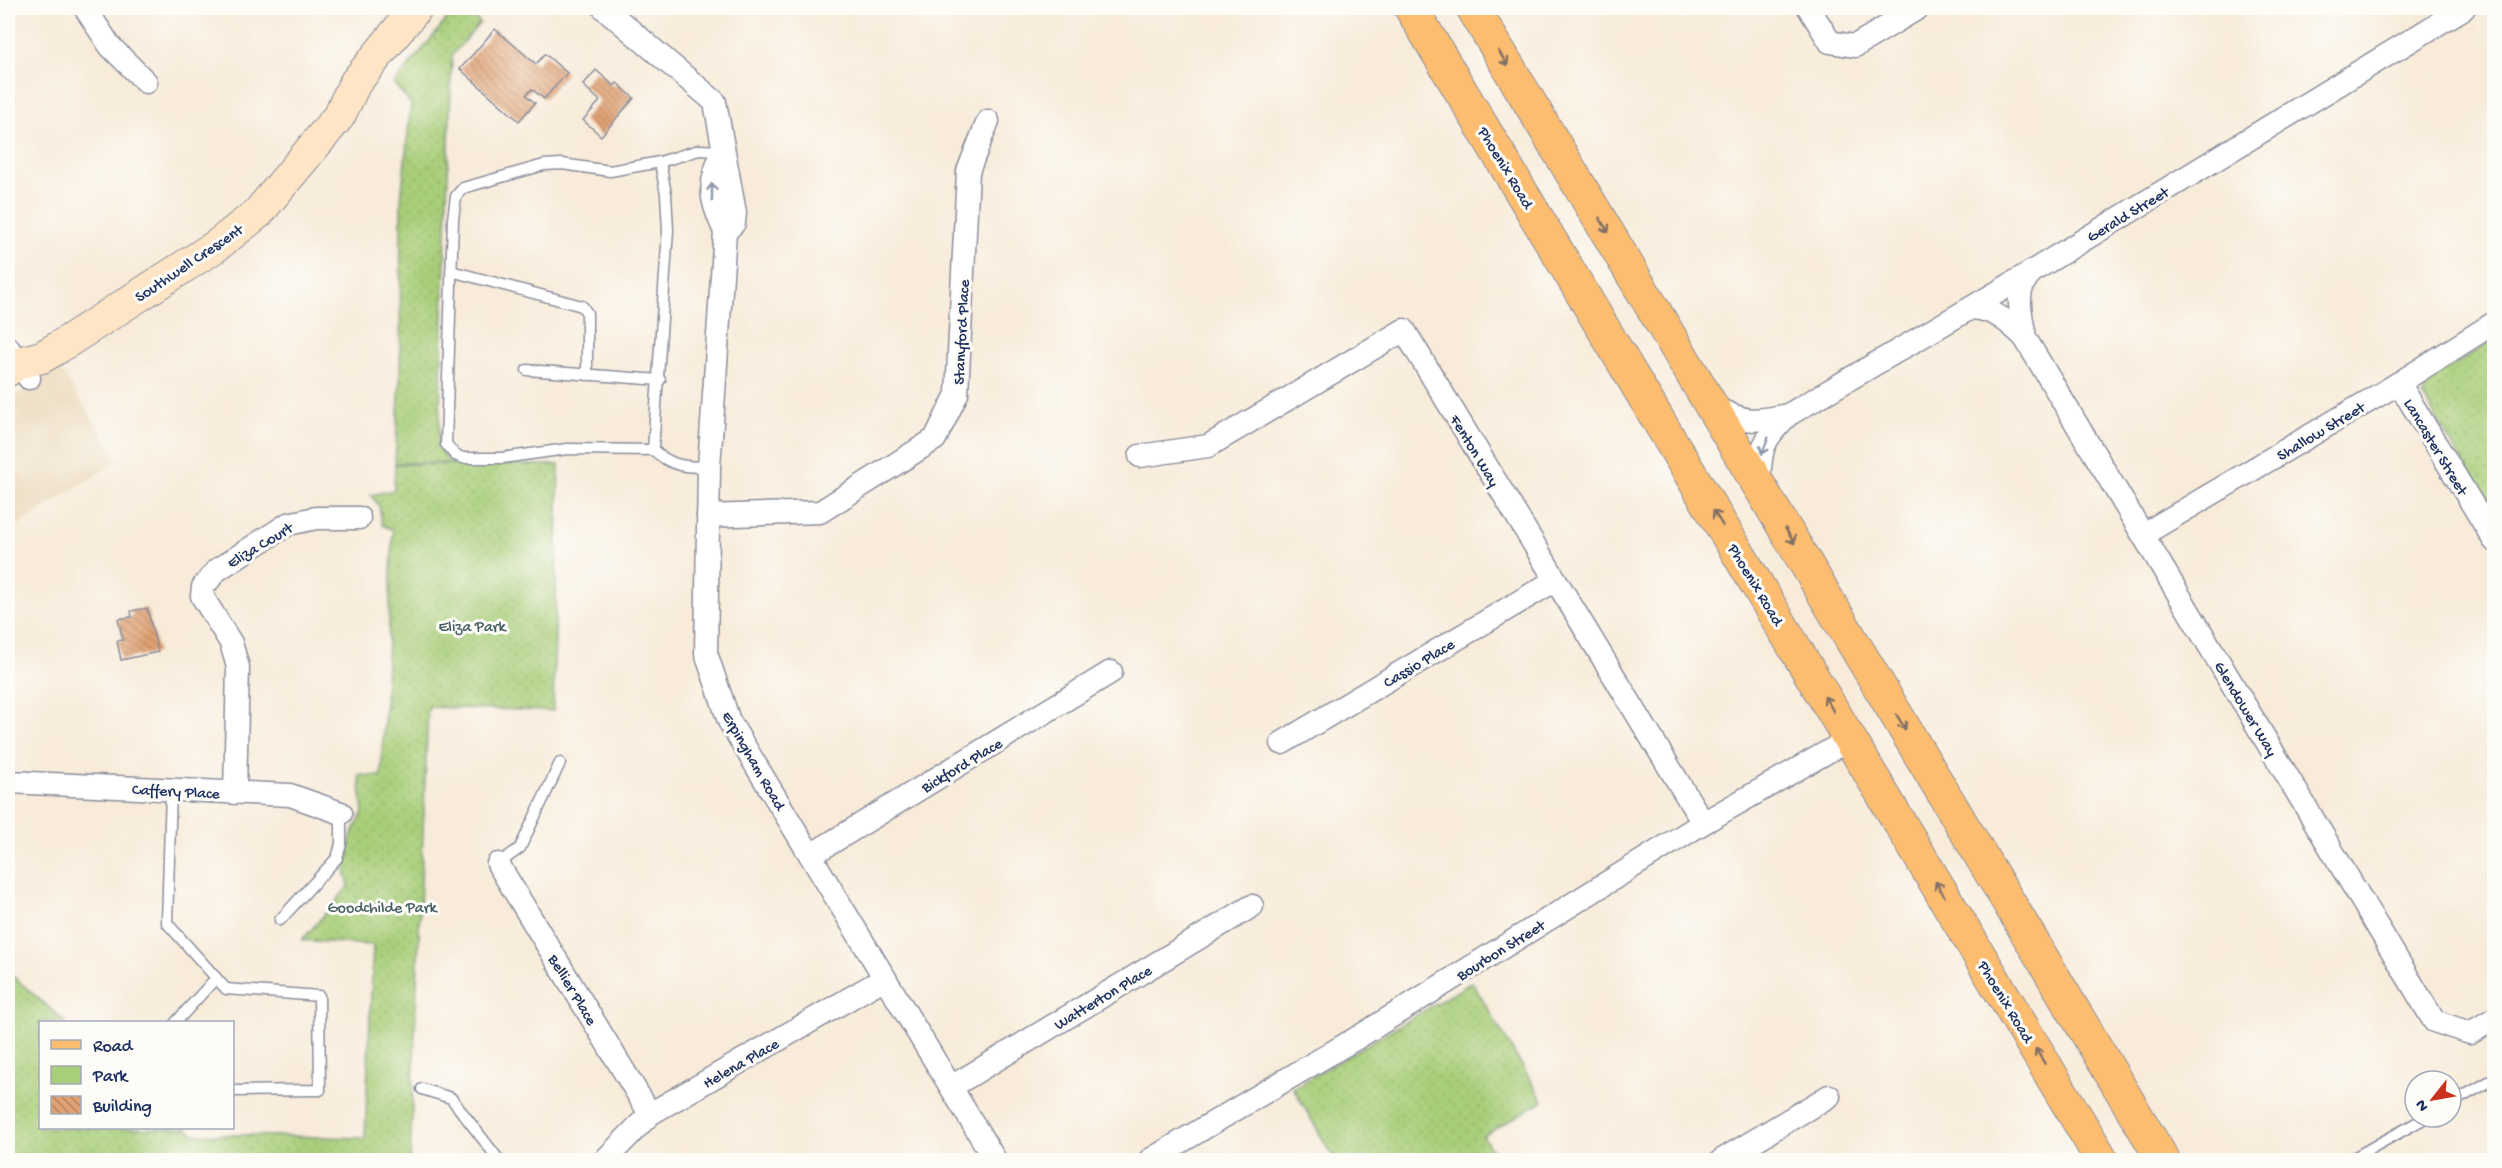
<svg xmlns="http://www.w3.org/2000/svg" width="2502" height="1168" viewBox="0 0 2502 1168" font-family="'Gochi Hand',sans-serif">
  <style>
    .built { fill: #ebd8ba }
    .green { fill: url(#green-dots); stroke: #627e6c; stroke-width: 1.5 }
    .building { fill: url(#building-back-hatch) }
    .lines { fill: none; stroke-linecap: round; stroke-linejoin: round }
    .lane-casing { stroke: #8a8d9c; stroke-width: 13 }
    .street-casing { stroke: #8a8d9c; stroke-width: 25 }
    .secondary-casing { stroke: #8a8d9c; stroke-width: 34 }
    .primary-casing { stroke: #8a8d9c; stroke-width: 35 }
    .lane { stroke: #fff; stroke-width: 10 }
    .street { stroke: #fff; stroke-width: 22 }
    .secondary { stroke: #fee5c5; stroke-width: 32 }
    .primary { stroke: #fcbd6f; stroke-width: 33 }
    .oneway { stroke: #806f66 }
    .oneway2 { stroke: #8d97ae }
    .labels { text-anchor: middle; stroke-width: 6; stroke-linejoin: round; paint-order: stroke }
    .street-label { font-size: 16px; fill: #1b2f5e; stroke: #fdfcf7 }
    .park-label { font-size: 16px; fill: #465f66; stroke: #fdfcf7 }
  </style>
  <defs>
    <pattern id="green-dots" width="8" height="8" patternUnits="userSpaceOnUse" patternTransform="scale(1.5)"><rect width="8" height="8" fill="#a9ce79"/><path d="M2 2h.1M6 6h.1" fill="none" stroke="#91b16b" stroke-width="1.8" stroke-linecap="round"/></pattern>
    <pattern id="building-back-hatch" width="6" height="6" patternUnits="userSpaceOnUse" patternTransform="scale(1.5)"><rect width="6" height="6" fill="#e0a172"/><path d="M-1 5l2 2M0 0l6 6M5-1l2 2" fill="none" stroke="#b58461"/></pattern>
  </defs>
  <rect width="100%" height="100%" fill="#fdfcf7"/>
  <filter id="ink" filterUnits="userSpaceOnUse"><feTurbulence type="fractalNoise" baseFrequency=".0167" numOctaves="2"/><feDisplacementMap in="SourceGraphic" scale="12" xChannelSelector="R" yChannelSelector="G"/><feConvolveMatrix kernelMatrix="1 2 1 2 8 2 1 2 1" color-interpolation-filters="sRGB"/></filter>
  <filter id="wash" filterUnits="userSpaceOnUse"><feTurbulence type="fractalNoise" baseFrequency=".008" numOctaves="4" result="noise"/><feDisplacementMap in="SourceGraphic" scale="24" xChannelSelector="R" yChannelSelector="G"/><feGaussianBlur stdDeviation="1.35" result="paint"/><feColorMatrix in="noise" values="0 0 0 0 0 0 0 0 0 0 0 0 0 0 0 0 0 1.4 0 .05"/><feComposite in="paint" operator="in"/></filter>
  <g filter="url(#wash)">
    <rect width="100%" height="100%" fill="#f8ebd9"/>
    <path class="built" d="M59,367L119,460L8,532V401Z"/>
    <g class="green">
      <path d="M456,8H464L480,23L452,55L439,437L443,455L456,463H395L400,379L401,200L411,104L394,84Z"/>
      <path d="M2494,340V511L2491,510L2423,396L2432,378Z"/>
      <path d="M395,464L559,465L553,711L428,707L410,1160H8V972L65,1022H40V1128H187L194,1134L365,1138L373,945L302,940L349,886L345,870L351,836L363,812L359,775L381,776L385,706H389L385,705L393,530L382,525L379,506L371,495L394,490Z"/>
      <path d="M1472,982L1543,1101L1483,1136L1498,1160H1335L1293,1088Z"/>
    </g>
    <g id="blocks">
      <g class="building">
        <path d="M495,29L536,64L545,54L567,73L544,99L532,89L526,95L535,103L519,121L460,69Z"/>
        <path d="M596,70L614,86L617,83L634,98L601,136L583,120L600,101L583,85Z"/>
        <path d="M147,608L158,652L121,660L117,641L123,640L118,619L132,617L131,611Z"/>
      </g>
    </g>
  </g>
  <g filter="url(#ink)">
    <use href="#blocks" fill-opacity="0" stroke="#8a8d9c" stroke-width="1.5"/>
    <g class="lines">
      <defs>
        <g id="lane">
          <path d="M660,162L666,194L668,230L653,450C673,467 684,467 709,467"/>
          <path d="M451,271L582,306L587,313V375"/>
          <path d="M527,370L660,380"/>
          <path d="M653,450L567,449L502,458H463L455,455L446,444L453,219L456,196L463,188L544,165L562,164L610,171L660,162L699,150L723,151"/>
          <path d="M171,790L167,923L226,989L319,996L320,1090L234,1091"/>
          <path d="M498,864L520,848L560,763"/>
          <path d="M280,920L337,858L341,844V813"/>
          <path d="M176,1022L216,978"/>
          <path d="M422,1089L451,1098L499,1160"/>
          <path d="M2451,1103L2494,1079"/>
          <path d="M2350,1160L2427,1117"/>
        </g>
        <g id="street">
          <path d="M85,8L110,46L146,82"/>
          <path d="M604,8L715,102L735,213L734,223L725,232"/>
          <path d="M1809,8L1830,42L1855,46L1918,8"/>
          <path d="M723,151C707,187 710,197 725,232L709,467L706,653L729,721L995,1160"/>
          <path d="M1972,308C1994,309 2010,323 2025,338L2434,1021L2470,1033L2494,1019"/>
          <path d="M2025,338C2022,315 2012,291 2032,272"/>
          <path d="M8,348L29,378"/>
          <path d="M2399,383L2494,540"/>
          <path d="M1714,407C1746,423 1753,422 1788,415"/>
          <path d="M1140,456L1208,446L1404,330L1703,823"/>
          <path d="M1759,484C1761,447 1761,442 1788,415L1998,292L2464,8"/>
          <path d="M708,516L820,512L935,439L957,394L968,171L988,121"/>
          <path d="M2144,534L2399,383L2494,323"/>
          <path d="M1282,743L1554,581"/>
          <path d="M8,782L290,795L341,813"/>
          <path d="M235,793L238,667L231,643L202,596L203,587L217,570L288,524L316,518H359"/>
          <path d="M811,855L1111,672"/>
          <path d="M498,864L650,1114"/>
          <path d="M951,1087L1252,906"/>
          <path d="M605,1160L650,1114L885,978"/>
          <path d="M1150,1160L1360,1036L1703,823L1850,739"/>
          <path d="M1722,1160L1829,1096"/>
        </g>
        <path id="secondary" d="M8,370L18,363L42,357L59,347L216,246L258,213L339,116L355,83L416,8"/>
        <g id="primary">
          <path d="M1411,8L2102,1160"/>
          <path d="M1473,8L2163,1160"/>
        </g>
      </defs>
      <use href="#lane" class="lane-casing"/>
      <use href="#street" class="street-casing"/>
      <use href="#secondary" class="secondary-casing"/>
      <use href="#primary" class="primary-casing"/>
      <use href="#lane" class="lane"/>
      <use href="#street" class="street"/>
      <use href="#secondary" class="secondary"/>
      <use href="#primary" class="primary"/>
    </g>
    <defs><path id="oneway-shaft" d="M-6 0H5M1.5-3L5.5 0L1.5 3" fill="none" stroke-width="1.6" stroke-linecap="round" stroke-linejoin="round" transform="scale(1.5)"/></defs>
    <g class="oneway">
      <use href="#oneway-shaft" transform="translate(1503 58) rotate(59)"/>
      <use href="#oneway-shaft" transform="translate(1604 225) rotate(59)"/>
      <use href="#oneway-shaft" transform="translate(1718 518) rotate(-121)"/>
      <use href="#oneway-shaft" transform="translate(1790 536) rotate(59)"/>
      <use href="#oneway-shaft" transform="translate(1829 704) rotate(-121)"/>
      <use href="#oneway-shaft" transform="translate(1901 722) rotate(59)"/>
      <use href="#oneway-shaft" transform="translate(1940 889) rotate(-121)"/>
      <use href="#oneway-shaft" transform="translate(2040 1056) rotate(-121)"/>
    </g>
    <g class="oneway2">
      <use href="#oneway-shaft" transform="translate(712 192) rotate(-90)"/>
      <use href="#oneway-shaft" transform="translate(1765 446) rotate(112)"/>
    </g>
  </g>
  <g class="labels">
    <g class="street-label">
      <text transform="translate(1507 167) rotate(59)" y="6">Phoenix Road</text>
      <text transform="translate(2127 213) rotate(-31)" y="6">Gerald Street</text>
      <text transform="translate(188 262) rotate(-34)" y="6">Southwell Crescent</text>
      <text transform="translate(960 332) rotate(-87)" y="6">Stanyford Place</text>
      <text transform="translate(2320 430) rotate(-31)" y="6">Shallow Street</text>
      <text transform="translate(2437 446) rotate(59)" y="6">Lancaster Street</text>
      <text transform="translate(1476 450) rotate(59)" y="6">Fenton Way</text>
      <text transform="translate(259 544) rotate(-31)" y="6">Eliza Court</text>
      <text transform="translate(1757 584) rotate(59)" y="6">Phoenix Road</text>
      <text transform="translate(1418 662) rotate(-31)" y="6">Cassio Place</text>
      <text transform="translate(2247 708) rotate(59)" y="6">Glendower Way</text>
      <text transform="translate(755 760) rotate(60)" y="6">Erpingham Road</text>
      <text transform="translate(961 764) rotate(-31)" y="6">Bickford Place</text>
      <text transform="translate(176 790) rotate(3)" y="6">Caffery Place</text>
      <text transform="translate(1500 949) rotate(-32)" y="6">Bourbon Street</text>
      <text transform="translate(574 989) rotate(59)" y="6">Bellier Place</text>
      <text transform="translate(1102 996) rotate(-31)" y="6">Watterton Place</text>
      <text transform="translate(2007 1001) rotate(59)" y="6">Phoenix Road</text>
      <text transform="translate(740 1062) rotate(-30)" y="6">Helena Place</text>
    </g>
    <g class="park-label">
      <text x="472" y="631">Eliza Park</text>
      <text x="382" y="912">Goodchilde Park</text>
    </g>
  </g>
  <rect width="2502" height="1168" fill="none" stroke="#fdfcf7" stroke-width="30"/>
  <rect x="39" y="1021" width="195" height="108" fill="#fdfcf7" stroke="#a3aaba" stroke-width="1.5"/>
  <rect x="51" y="1040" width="30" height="9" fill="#fcbd6f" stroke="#a3aaba" stroke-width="1.5"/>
  <text x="93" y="1051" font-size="18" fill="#1b2f5e">Road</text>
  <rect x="51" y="1066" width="30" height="18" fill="#a9ce79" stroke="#a3aaba" stroke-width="1.5"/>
  <text x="93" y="1081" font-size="18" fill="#1b2f5e">Park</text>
  <rect x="51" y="1096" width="30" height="18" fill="url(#building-back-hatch)" stroke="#a3aaba" stroke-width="1.5"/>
  <text x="93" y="1111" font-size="18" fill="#1b2f5e">Building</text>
  <g transform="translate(2433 1099) rotate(239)"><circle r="28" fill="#fdfcf7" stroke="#a3aaba" stroke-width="1.5"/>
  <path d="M0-4.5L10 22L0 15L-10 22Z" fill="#c8321e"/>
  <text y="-9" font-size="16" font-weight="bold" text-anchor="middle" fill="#1b2f5e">N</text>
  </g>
</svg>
